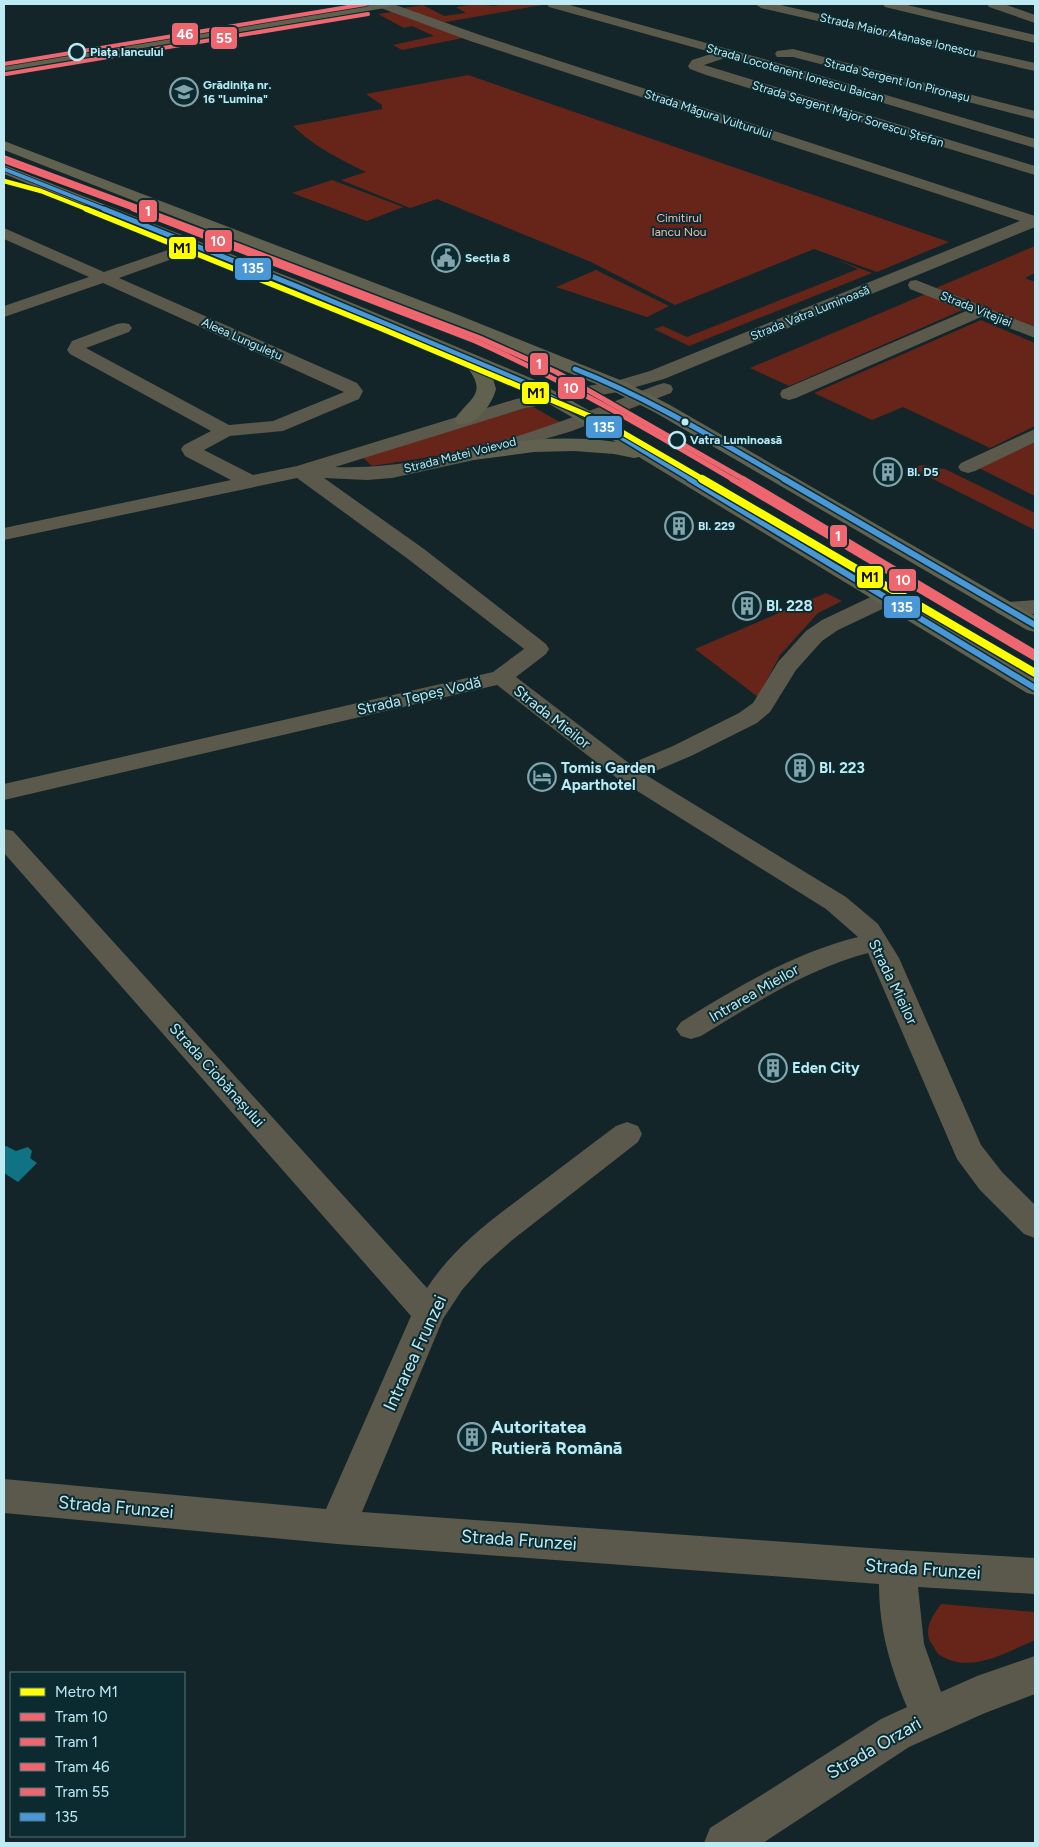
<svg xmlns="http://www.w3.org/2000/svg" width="1039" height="1847" viewBox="0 0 1039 1847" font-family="Figtree,sans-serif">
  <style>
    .green { fill: #67251a }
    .water { fill: #0f7383 }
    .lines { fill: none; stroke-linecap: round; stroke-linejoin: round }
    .minor { fill: #5a594b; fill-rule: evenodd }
    .major { fill: #616150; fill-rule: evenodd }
    .bus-1-far2-casing { stroke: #0b2b31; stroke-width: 5.5 }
    .bus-1-far1-casing { stroke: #0b2b31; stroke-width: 8 }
    .bus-1-casing { stroke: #0b2b31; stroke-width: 9 }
    .bus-1-far2 { stroke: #4a97d8; stroke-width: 4 }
    .bus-1-far1 { stroke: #4a97d8; stroke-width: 5 }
    .bus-1 { stroke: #4a97d8; stroke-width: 6 }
    .tram-1-far2-casing { stroke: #0b2b31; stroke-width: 5.5 }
    .tram-1-far1-casing { stroke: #0b2b31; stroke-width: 8 }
    .tram-1-casing { stroke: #0b2b31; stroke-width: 9 }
    .tram-2-far2-casing { stroke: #0b2b31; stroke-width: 5.5 }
    .tram-2-far1-casing { stroke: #0b2b31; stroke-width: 8 }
    .tram-2-casing { stroke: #0b2b31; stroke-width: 9 }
    .tram-3-casing { stroke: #0b2b31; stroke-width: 5.5 }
    .tram-4-casing { stroke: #0b2b31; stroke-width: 5.5 }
    .tram-1-far2 { stroke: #ef666f; stroke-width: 4 }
    .tram-1-far1 { stroke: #ef666f; stroke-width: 5 }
    .tram-1 { stroke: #ef666f; stroke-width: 6 }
    .tram-2-far2 { stroke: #ef666f; stroke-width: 4 }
    .tram-2-far1 { stroke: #ef666f; stroke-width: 5 }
    .tram-2 { stroke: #ef666f; stroke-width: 6 }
    .tram-3 { stroke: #ef666f; stroke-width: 4 }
    .tram-4 { stroke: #ef666f; stroke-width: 4 }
    .metro-1-far2-casing { stroke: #0b2b31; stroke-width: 6 }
    .metro-1-far1-casing { stroke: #0b2b31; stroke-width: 8 }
    .metro-1-casing { stroke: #0b2b31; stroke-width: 11 }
    .metro-1-far2 { stroke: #ff0; stroke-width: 4.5 }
    .metro-1-far1 { stroke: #ff0; stroke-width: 5.5 }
    .metro-1 { stroke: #ff0; stroke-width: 8 }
    .stop-dot { fill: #0b2b31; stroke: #beeaf4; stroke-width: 2.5 }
    .bus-dot { fill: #beeaf4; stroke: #0b2b31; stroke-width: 2 }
    .labels { text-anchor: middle; stroke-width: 4; stroke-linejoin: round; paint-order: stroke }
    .far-street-label { font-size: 12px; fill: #beeaf4; stroke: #0b2b31 }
    .far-stop-label { font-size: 12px; font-weight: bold; fill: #beeaf4; stroke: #0b2b31; text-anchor: start }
    .far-poi-label { font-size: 12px; font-weight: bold; fill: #beeaf4; stroke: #0b2b31; text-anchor: start }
    .far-park-label { font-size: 12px; fill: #f5b9ac; stroke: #0b2b31 }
    .poi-label { font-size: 15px; font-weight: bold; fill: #beeaf4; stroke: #0b2b31; text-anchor: start }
    .street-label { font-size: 15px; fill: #beeaf4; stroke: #0b2b31 }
    .near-street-label { font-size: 18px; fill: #beeaf4; stroke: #0b2b31 }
    .near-poi-label { font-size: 18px; font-weight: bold; fill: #beeaf4; stroke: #0b2b31; text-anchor: start }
    .line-badge { stroke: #0b2b31; stroke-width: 2 }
    .badge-label { font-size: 14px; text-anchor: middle; font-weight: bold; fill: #fff }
    .pale-badge-label { font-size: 14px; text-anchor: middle; font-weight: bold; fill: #111 }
  </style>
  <rect width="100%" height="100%" fill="#132529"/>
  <g class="green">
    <path d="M475,4L494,6L504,4L542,5L440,23L403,8L423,5L444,16L466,13L456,7Z"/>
    <path d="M392,12L463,38L402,50L393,45L434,36L412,26L404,28L378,14Z"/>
    <path d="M468,75L949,242L877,272L814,249L675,305L591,262L437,199L410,208L341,180L366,172C338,158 316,148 293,126L382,109V105L366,94Z"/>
    <path d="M332,180L403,207L367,221L292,193Z"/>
    <path d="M1035,246V273L1025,278L1035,282V328L936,288Z"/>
    <path d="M835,259L872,273L689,346L654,329L663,326L687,337L858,269Z"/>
    <path d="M596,270L669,306L647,317L556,287Z"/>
    <path d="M928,293L967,308L789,386L750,368Z"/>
    <path d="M981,320L1035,343V426L990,448L903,407L872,420L814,393Z"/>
    <path d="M528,404L565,425L474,450L372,466L360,455Z"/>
    <path d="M1035,440V496L977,467Z"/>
    <path d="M923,465L945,469L1035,513V530L911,468Z"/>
    <path d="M826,593L842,601L818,613L780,655L758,697L695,649Z"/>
    <path d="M941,1604L1035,1612V1640C1007,1652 969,1675 940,1655C936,1653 934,1646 931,1643C923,1629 933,1615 941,1604Z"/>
  </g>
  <path class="water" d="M6,1146L16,1151L28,1147L32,1151L30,1158L37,1163L18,1182L4,1173V1147Z"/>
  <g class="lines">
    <g class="minor">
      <path d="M376,4H393L480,35L1035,216V227L664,379L618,392L525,408L335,467C443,471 558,423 657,385L664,383L671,385L673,389L671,393L572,431L474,460L392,478L367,480L324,478L424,549L546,644L549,649L546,654L516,677L630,764L673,746L739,713L753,703L778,662L806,631L822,620L879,593L887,591L895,593L898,598L895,603L838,630L822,641L796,670L770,712L757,723L691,756L646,775L846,897L878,924L899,958L981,1145L1002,1172L1035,1205V1238L1024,1234L980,1190L957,1159L868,953C807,969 754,1004 701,1036L691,1039L681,1036L676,1029L681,1022C737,987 793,953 858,937L826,909L618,779L497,685L4,800V784L493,672L524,649L408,559L297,478L4,540V528L231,480L185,456L181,449L184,445L211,431L70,354L67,350L72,341L117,324L123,323L129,324L132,328L129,332L86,348L229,425L273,421L344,392L103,283L4,317V306L89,277L4,239V228L104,272L188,243H200L202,246L200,249L119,278L357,383L363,391L359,399L283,431L230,436L204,450L253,475L297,466L516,399L616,381L650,371L1020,221L470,41L378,7Z"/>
      <path d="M547,4H566L764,59L1035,139V148L728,57L704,65L1035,166V175L706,75L690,69L688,66L692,60L714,53L549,7Z"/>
      <path d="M755,4H776L1035,63V71L761,8Z"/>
      <path d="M883,4H903L1035,35V43L885,7Z"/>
      <path d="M987,4H1004L1035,15V23L989,7Z"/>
      <path d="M793,49L1035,111V119L793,57H777L775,54L777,51Z"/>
      <path d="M916,280L1035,327V338L981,317L796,398L789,400L782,398L780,394L782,390L966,311L910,289L908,285L910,281Z"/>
      <path d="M1035,429V442L975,471L968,473L961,471L958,467L961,463Z"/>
      <path d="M1035,600V614L1005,615L997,613L994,608L997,603Z"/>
      <path d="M4,829L13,831L427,1288C453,1248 490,1221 527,1193C557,1171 586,1148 616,1126L627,1122L638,1126L642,1134L638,1142L511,1241L483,1266L462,1290L443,1319L362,1512L898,1550L1035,1558V1594L918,1587L924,1644L941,1692L977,1676L1035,1656V1694L985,1713L909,1747L763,1843H704L710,1828L881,1719L907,1707C890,1667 879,1628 879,1584L337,1544L4,1513V1479L326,1509L411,1316L4,853Z"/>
    </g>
    <g class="major">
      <path d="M364,4H391L385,8L4,71V63Z"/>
      <path d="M4,141L456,314L625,382L670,405L1035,616V632L1027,630L656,413L611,390L444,322L4,150Z"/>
      <path d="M4,165L302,282L533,379L613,424L1035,678V695L1027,693L639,457L634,458L614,454L574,451L534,452L474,460L467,458L464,454L467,450C510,439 572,435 616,442L519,387L492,375L496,389C492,405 475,428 457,424L454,420C472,395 489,394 464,363L290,290L4,174Z"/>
    </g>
    <defs>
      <path id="bus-1-far2" d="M4,169L107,210"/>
      <g id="bus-1-far1">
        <path d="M104,209L296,286L526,383L606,428L692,480"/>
        <path d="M575,369C649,398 717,440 786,480"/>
      </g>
      <g id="bus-1">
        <path d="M690,479L1035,688"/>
        <path d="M784,479L1035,625"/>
      </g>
    </defs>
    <use href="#bus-1-far2" class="bus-1-far2-casing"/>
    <use href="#bus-1-far1" class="bus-1-far1-casing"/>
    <use href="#bus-1" class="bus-1-casing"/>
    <use href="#bus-1-far2" class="bus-1-far2"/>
    <use href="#bus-1-far1" class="bus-1-far1"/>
    <use href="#bus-1" class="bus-1"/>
    <defs>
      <path id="tram-1-far2" d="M4,161L137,210"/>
      <path id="tram-1-far1" d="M133,209L475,341C565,381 649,430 734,480"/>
      <path id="tram-1" d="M732,479L1035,658"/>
      <path id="tram-2-far2" d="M4,157L146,210"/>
      <path id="tram-2-far1" d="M142,209L480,338L556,372L745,480"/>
      <path id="tram-2" d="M743,479L1035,653"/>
      <path id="tram-3" d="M4,64L366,4"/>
      <path id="tram-4" d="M6,74L368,14"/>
    </defs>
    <use href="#tram-1-far2" class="tram-1-far2-casing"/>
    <use href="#tram-1-far1" class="tram-1-far1-casing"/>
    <use href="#tram-1" class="tram-1-casing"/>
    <use href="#tram-2-far2" class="tram-2-far2-casing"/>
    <use href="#tram-2-far1" class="tram-2-far1-casing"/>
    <use href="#tram-2" class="tram-2-casing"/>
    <use href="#tram-3" class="tram-3-casing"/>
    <use href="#tram-4" class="tram-4-casing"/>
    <use href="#tram-1-far2" class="tram-1-far2"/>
    <use href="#tram-1-far1" class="tram-1-far1"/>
    <use href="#tram-1" class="tram-1"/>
    <use href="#tram-2-far2" class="tram-2-far2"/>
    <use href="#tram-2-far1" class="tram-2-far1"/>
    <use href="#tram-2" class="tram-2"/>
    <use href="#tram-3" class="tram-3"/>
    <use href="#tram-4" class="tram-4"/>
    <defs>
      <path id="metro-1-far2" d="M4,181L41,191L89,210"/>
      <path id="metro-1-far1" d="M86,209L380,328L606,423L704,480"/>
      <path id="metro-1" d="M702,479L1035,673"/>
    </defs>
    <use href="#metro-1-far2" class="metro-1-far2-casing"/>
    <use href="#metro-1-far1" class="metro-1-far1-casing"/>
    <use href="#metro-1" class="metro-1-casing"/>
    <use href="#metro-1-far2" class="metro-1-far2"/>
    <use href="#metro-1-far1" class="metro-1-far1"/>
    <use href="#metro-1" class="metro-1"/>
  </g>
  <defs>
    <symbol id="school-ring" viewBox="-11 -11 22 22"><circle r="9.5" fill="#0b2b31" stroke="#82a5ad" stroke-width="1.5"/><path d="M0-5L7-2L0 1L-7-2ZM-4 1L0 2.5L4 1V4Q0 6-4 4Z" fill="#82a5ad"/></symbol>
    <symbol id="civic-ring" viewBox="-11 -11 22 22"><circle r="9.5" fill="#0b2b31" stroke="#82a5ad" stroke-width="1.5"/><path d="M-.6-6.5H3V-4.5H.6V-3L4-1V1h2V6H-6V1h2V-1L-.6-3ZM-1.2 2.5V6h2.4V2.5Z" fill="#82a5ad"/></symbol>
    <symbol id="building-ring" viewBox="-11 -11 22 22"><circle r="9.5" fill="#0b2b31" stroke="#82a5ad" stroke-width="1.5"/><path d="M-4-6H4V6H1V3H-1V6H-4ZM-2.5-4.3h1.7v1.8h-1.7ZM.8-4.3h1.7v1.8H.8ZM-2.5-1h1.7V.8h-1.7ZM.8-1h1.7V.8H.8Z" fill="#82a5ad"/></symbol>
    <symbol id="hotel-ring" viewBox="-11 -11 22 22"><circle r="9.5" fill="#0b2b31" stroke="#82a5ad" stroke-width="1.5"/><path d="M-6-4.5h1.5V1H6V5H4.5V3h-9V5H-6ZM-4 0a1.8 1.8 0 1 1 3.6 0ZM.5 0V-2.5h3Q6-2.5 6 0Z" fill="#82a5ad"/></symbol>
  </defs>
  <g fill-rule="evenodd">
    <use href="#school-ring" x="168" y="76" width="32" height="32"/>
    <use href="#civic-ring" x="430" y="242" width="32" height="32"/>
    <use href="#building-ring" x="872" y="456" width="32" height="32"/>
    <use href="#building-ring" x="663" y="510" width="32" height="32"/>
    <use href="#building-ring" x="731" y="590" width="32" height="32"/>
    <use href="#building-ring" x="784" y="752" width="32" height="32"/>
    <use href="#hotel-ring" x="526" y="761" width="32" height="32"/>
    <use href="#building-ring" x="757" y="1052" width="32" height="32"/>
    <use href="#building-ring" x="456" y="1421" width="32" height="32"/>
  </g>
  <g class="stop-dot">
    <circle cx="77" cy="52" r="8"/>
    <circle cx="677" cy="440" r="8"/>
  </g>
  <circle class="bus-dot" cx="685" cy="422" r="4.5"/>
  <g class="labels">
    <g class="far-street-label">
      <text transform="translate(898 35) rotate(13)" y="4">Strada Maior Atanase Ionescu</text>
      <text transform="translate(795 73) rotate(16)" y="4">Strada Locotenent Ionescu Baican</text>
      <text transform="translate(897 80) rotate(14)" y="4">Strada Sergent Ion Pironașu</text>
      <text transform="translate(708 114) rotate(18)" y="4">Strada Măgura Vulturului</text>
      <text transform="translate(848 114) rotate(17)" y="4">Strada Sergent Major Sorescu Ștefan</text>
      <text transform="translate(976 309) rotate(22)" y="4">Strada Vitejiei</text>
      <text transform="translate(810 313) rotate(-22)" y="4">Strada Vatra Luminoasă</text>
      <text transform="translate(242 339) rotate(24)" y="4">Aleea Lungulețu</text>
      <text transform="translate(460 455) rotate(-14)" y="4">Strada Matei Voievod</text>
    </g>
    <g class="far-stop-label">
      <text x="90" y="56">Piața Iancului</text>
      <text x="690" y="444">Vatra Luminoasă</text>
    </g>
    <g class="far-poi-label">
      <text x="203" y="89">Grădinița nr.<tspan x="203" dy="14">16 "Lumina"</tspan></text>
      <text x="465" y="262">Secția 8</text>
      <text x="907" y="476">Bl. D5</text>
      <text x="698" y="530">Bl. 229</text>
    </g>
    <g class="far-park-label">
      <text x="679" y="222">Cimitirul<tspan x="679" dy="14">Iancu Nou</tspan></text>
    </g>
    <g class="poi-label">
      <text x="766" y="611">Bl. 228</text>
      <text x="561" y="773">Tomis Garden<tspan x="561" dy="17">Aparthotel</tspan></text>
      <text x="819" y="773">Bl. 223</text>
      <text x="792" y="1073">Eden City</text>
    </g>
    <g class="street-label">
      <text transform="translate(419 696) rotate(-13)" y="5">Strada Țepeș Vodă</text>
      <text transform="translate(552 717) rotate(38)" y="5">Strada Mieilor</text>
      <text transform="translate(893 982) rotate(64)" y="5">Strada Mieilor</text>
      <text transform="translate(754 993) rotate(-30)" y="5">Intrarea Mieilor</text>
      <text transform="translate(217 1075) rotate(48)" y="5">Strada Ciobănașului</text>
    </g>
    <g class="near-street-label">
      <text transform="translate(415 1353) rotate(-65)" y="6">Intrarea Frunzei</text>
      <text transform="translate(116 1507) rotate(5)" y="6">Strada Frunzei</text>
      <text transform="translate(519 1540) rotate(4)" y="6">Strada Frunzei</text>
      <text transform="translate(923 1569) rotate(4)" y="6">Strada Frunzei</text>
      <text transform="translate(874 1748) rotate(-30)" y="6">Strada Orzari</text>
    </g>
    <g class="near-poi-label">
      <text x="491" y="1433">Autoritatea<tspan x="491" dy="21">Rutieră Română</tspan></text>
    </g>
  </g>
  <g class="line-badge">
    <rect x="171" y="22" width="28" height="24" rx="5" fill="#ef666f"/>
    <rect x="210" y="26" width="28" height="24" rx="5" fill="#ef666f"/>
    <rect x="138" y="199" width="20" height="24" rx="5" fill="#ef666f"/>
    <rect x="204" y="229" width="29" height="24" rx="5" fill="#ef666f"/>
    <rect x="168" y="236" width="29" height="24" rx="5" fill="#ff0"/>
    <rect x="234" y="257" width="38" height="24" rx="5" fill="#4a97d8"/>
    <rect x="529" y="352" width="20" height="24" rx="5" fill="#ef666f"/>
    <rect x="557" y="376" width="29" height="24" rx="5" fill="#ef666f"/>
    <rect x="521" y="381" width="29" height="24" rx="5" fill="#ff0"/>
    <rect x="585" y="415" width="38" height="24" rx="5" fill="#4a97d8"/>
    <rect x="829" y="524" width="19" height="24" rx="5" fill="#ef666f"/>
    <rect x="856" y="565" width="28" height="24" rx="5" fill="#ff0"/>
    <rect x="888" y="568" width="29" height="24" rx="5" fill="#ef666f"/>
    <rect x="883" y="595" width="38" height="24" rx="5" fill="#4a97d8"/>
  </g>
  <g class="badge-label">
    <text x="185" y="39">46</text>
    <text x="224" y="43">55</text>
    <text x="148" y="216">1</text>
    <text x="218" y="246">10</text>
    <text x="253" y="273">135</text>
    <text x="539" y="369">1</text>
    <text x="571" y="393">10</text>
    <text x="604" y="432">135</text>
    <text x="838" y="541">1</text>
    <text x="903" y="585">10</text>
    <text x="902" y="612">135</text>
  </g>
  <g class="pale-badge-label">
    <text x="182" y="253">M1</text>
    <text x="536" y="398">M1</text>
    <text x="870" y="582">M1</text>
  </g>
  <rect width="1039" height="1847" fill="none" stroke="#beeaf4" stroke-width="10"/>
  <rect x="10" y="1672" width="175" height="165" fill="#0b2b31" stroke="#53777f"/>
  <rect x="20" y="1688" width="25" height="8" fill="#ffff00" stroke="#53777f"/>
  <text x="55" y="1697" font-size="15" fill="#beeaf4">Metro M1</text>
  <rect x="20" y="1713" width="25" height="8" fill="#ef666f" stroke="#53777f"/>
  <text x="55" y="1722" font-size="15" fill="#beeaf4">Tram 10</text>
  <rect x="20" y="1738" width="25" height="8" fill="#ef666f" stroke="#53777f"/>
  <text x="55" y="1747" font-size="15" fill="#beeaf4">Tram 1</text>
  <rect x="20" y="1763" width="25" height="8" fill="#ef666f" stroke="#53777f"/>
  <text x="55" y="1772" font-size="15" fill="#beeaf4">Tram 46</text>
  <rect x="20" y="1788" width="25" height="8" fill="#ef666f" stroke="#53777f"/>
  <text x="55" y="1797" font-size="15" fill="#beeaf4">Tram 55</text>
  <rect x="20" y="1813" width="25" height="8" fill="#4a97d8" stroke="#53777f"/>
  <text x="55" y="1822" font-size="15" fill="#beeaf4">135</text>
</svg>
